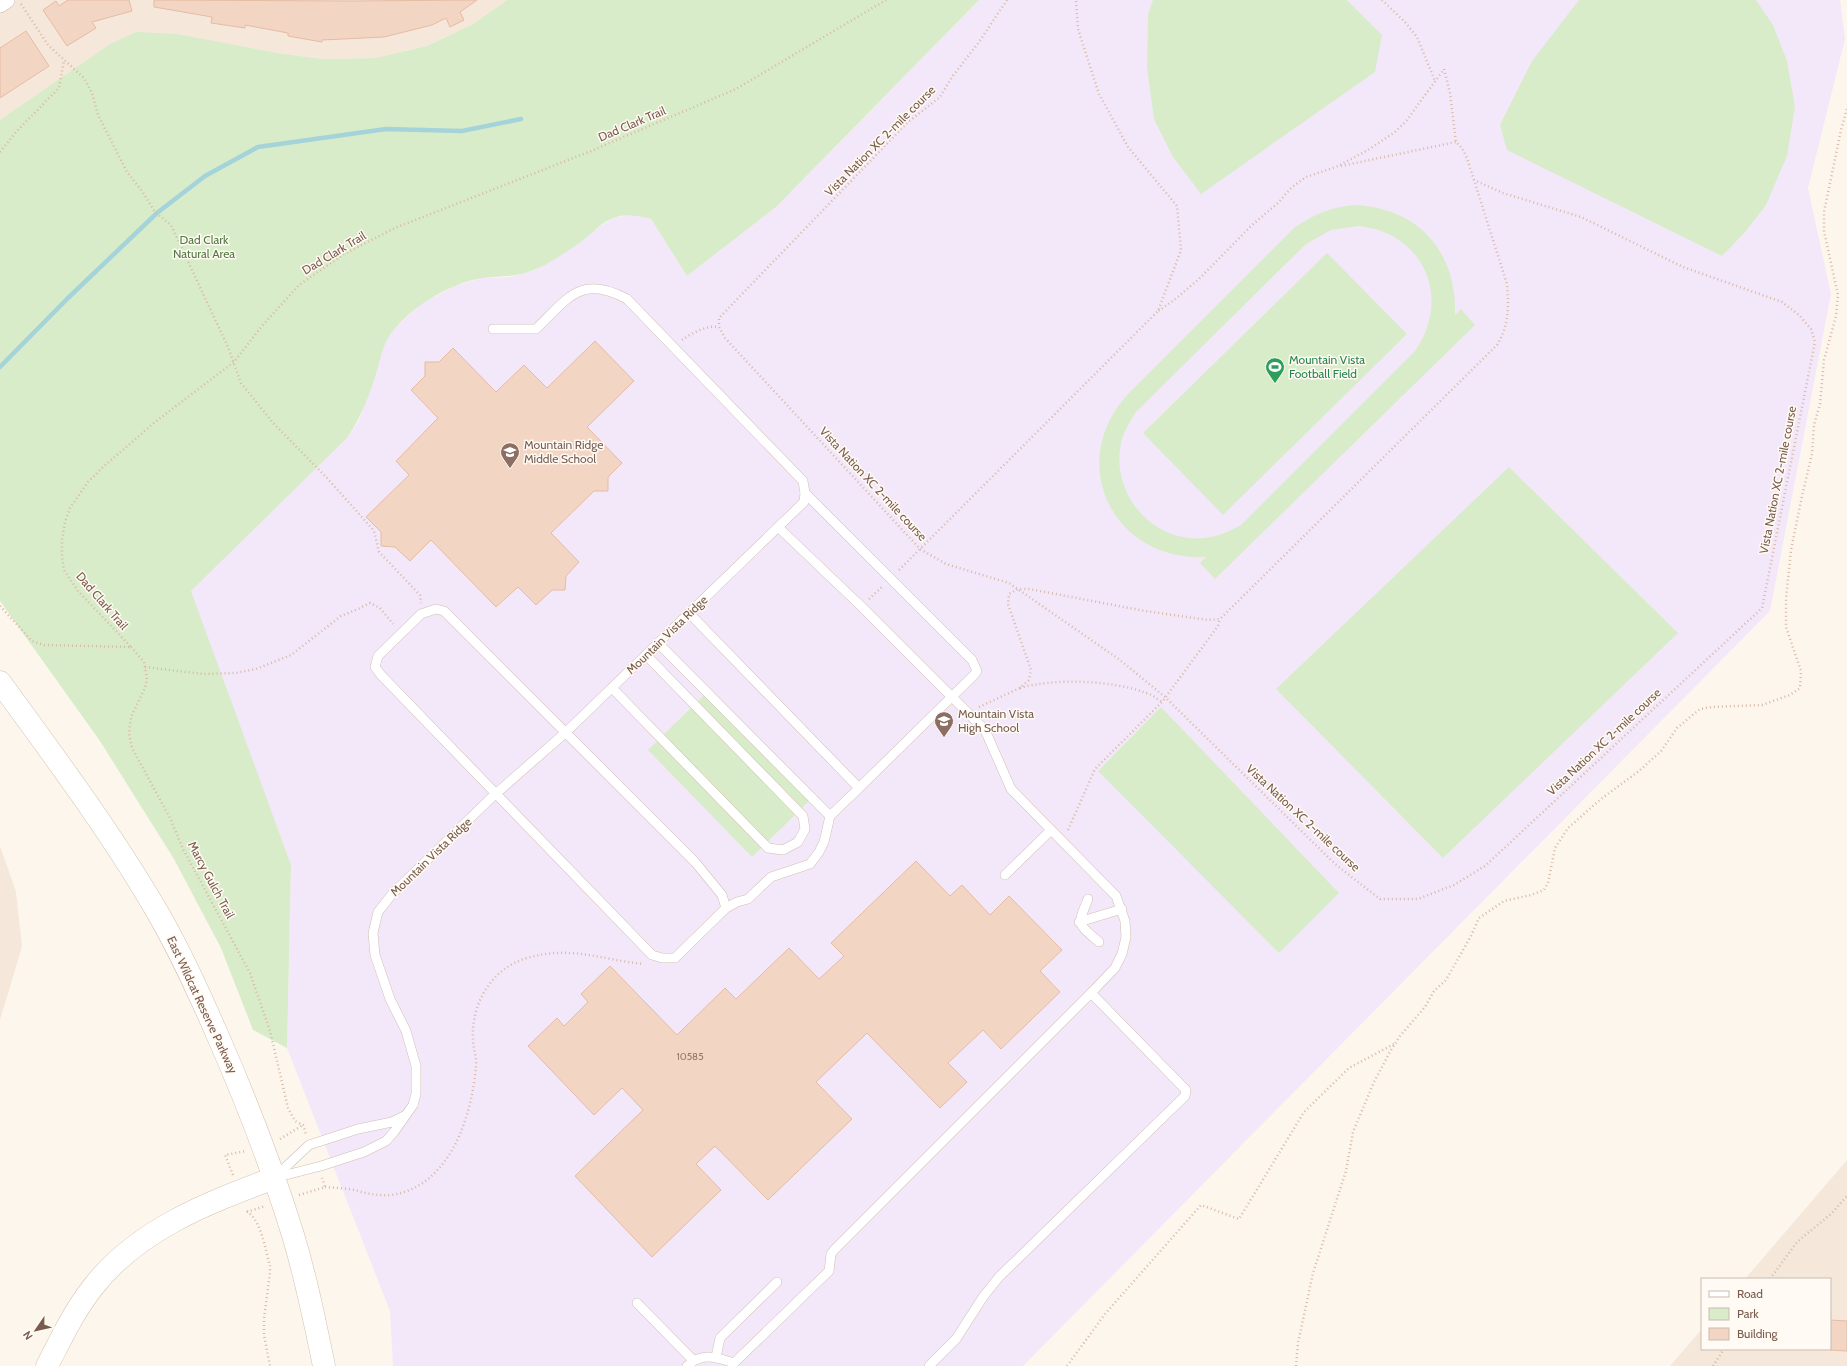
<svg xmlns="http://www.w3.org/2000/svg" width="1847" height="1366" viewBox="0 0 1847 1366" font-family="Cabin,sans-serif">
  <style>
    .residential { fill: #f5e8da }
    .education { fill: #f3e8fa }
    .green { fill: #d8ecc9; fill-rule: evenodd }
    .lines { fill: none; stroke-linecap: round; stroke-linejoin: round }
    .stream { stroke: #a5d3da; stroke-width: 4.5 }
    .building { fill: #f3d5c3; stroke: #e6bba3 }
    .lane-casing { stroke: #d1beb0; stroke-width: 10 }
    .street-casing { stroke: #d1beb0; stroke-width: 18 }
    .secondary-casing { stroke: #d6c0b0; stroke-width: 23 }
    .path { stroke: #d9b8a5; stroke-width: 2.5; stroke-dasharray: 1 3; stroke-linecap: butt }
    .lane { stroke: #fff; stroke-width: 9 }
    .street { stroke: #fff; stroke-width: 17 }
    .secondary { stroke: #fff; stroke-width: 22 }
    .labels { text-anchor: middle; stroke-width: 3; stroke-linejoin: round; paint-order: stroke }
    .number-label { font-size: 10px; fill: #987a6a }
    .street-label { font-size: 12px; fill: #7a5c4d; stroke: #fffaf3 }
    .park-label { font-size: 12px; fill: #537a41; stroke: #fffaf3 }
    .leisure-label { font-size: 12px; fill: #27864d; stroke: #fffaf3; text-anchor: start }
    .education-label { font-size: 12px; fill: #785e54; stroke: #fffaf3; text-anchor: start }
  </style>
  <rect width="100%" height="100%" fill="#fdf6ec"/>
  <g class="residential">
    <path d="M0,0H507L473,24L427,46L375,58L323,59L277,53L110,44L0,121Z"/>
    <path d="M0,846L16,892L22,947L0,1020Z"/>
    <path d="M1847,1160V1366H1670L1702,1329V1349H1830V1279H1745Z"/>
  </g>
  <path class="education" d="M979,0H1840L1845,39L1808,188L1831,294L1770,611L1023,1366H393L390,1311L287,1048L291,865L190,591L347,438L359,420L376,376L383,345L397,325L421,304L455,286L482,278L509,277L532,271L581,242L599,227L615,217L636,215L651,219L687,276L776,207Z"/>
  <g class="green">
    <path d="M507,0H979L776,207L687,276L651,219C640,216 627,214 616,217C602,221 592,234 581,242C566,252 548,265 531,271C515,277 500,276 483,278C454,282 416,304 397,326C381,344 382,356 375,378C368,399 360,419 347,438L191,591L291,865L287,1048L253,1030L221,948L174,859L100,741L0,601V120L110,44L136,32L177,34L277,53L323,59L375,58L427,46L473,24Z"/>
    <path d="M1153,0H1347L1382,35L1375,72L1201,194L1173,157L1154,119L1147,67L1148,15Z"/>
    <path d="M1579,0H1756L1773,25L1787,61L1795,107L1787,156L1766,205L1746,231L1722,256L1507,150L1500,125L1532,61Z"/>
    <path d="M1357,205C1420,209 1457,253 1455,315L1461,309L1475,325L1215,579L1200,563L1206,557C1113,562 1064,462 1129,393L1294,228C1314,214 1333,206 1357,205ZM1359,226C1424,233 1452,298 1415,351L1241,525C1225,534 1208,540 1189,538C1141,533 1108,482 1123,436C1126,428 1131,420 1136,412L1306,244L1331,230Z"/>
    <path d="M1327,253L1407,334L1223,515L1143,433Z"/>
    <path d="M1509,467L1678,633L1443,858L1276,689Z"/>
    <path d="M707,692L811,799L752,857L648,750Z"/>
    <path d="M1161,707L1339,893L1279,953L1098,771Z"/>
  </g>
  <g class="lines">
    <path class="stream" d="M0,367L68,298L157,213L205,176L258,147L386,129L462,131L521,119"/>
  </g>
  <g class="building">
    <path d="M68,0H129L132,11L92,22L96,28L67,46L43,10L56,1L59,6Z"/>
    <path d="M154,0L351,1L477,0L460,12L464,20L450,27L446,18L432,25L384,37L322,40V42L288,36V33L245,25V28L211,23L212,17L154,7Z"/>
    <path d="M26,31L49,66L0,98V48Z"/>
    <path d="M595,341L634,381L587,427L622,463L608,477V491H594L551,533L579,562L566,576L565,590H552L536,605L518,587L496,607L431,540L410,561L395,547L381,546V532L366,517L409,475L396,461L438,418L411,390L425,376V362H439L453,348L496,392L524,365L547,388Z"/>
    <path d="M916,861L950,896L962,885L990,915L1009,896L1062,950L1040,971L1060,992L1001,1049L983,1030L948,1063L967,1082L940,1108L867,1033L816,1082L852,1119L768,1200L715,1146L696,1164L721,1190L652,1257L575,1176L643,1110L622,1088L594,1115L528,1046L557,1018L564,1026L588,1002L581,994L610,966L677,1035L725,988L736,999L789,948L819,979L844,956L831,943Z"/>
    <path d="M1830,1320L1847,1321V1351L1830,1350Z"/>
  </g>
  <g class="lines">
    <defs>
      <g id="lane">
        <path d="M778,527L862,607L985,730L1011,789L1116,896L1125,921L1126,937L1122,954L1115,968L1091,993L1186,1090L1185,1096L999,1277L983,1297L956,1339L929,1366"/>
        <path d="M689,613L859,788L974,675L977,671L972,660L805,493"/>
        <path d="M658,643L830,816"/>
        <path d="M612,688L768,848L783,850L798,842L805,829L803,816L646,655"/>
        <path d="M1005,875L1051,830"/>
        <path d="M1088,899C1077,926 1077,923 1099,942"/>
        <path d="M726,908L722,895L695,862L444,611L436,609L421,614L378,656L375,667L381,675L652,955L662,958H675L726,908L737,902L748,899L771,877L810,864L819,852L824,842L830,816L859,788"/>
        <path d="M1079,922L1122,909"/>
        <path d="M274,1178L321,1166L364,1152L386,1141L394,1132L413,1105L416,1094V1066L406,1031L390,999L375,955L373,933L378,912L393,893L491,798L565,733L804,502L805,493L803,481L627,299C581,274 568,298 536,329H493"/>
        <path d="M274,1178L309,1145L358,1129L392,1122L404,1116"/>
        <path d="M637,1303L693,1360"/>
        <path d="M716,1357L720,1338L777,1282"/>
        <path d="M687,1366C702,1352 716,1357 734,1363L829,1271L831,1254L835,1249L1091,993"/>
      </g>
      <path id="street" d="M0,4L6,0"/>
      <g id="secondary">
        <path d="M0,682C50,751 102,820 146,893C174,938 196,986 217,1034C246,1100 272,1167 293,1235C306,1278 315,1322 324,1366"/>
        <path d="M47,1366C61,1339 74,1311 93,1287C138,1229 208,1203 274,1178"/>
      </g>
    </defs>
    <use href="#lane" class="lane-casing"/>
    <use href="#street" class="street-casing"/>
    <use href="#secondary" class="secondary-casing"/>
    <g class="path">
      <path d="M1007,0L979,42L952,77L940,97L907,123L719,318V327L725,338L920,549L946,564L1009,583L1120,660L1165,697L1335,864L1380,899H1418L1454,885L1485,866L1762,608L1815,342L1811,329L1799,315L1782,302L1683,267L1581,217L1503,193L1474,180"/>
      <path d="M1382,0L1405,22L1417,37L1435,81"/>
      <path d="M21,4L48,45L84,78L92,93L98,115L127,172L142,191L155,212L171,225L228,347L241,383L274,424L327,478L360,515L374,531L379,552L420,595L421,603"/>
      <path d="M0,152L16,132L59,88L64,60"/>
      <path d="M1341,166L1456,142"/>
      <path d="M682,340C692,333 707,325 719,327"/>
      <path d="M899,570L1158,311L1181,250L1177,206L1128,147L1099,94L1078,29L1076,0"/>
      <path d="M869,599L883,586"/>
      <path d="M0,606L32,641L44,645L131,647L78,591L64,570L62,557V540L65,522L70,508L88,482L102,468L155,422L234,362L262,326L299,285L344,254L395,228L591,151L736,89L886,0"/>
      <path d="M131,647L144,662L147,679L145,688L131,717L129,734L132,748L170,818L183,849L250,973L270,1031L288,1108L295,1121L303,1125L306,1134"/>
      <path d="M145,667L203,674L236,673L256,669L291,655L341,616L358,609L370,603L380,608L393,624"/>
      <path d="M1020,688C1055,678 1112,680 1146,693C1152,694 1157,699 1162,702"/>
      <path d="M979,707L1020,688L1029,680L1031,670L1008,604L1009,594L1018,589H1029L1145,611L1208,620L1220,619L1497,345C1509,325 1509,307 1507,284L1467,158L1462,148L1456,142L1450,93L1444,69L1407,120L1395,132L1368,150L1336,167L1306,177L1291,188L1279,202L1251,226L1199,279L1173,301L1158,311"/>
      <path d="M1068,830L1095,769L1162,702L1218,626L1220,619"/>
      <path d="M280,1139L303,1125"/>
      <path d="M233,1175L225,1155L246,1151"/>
      <path d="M325,1187C336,1188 348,1188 358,1191C369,1194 379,1196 391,1195C450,1187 472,1116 476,1066C477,1057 473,1048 473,1039C471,1003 492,968 527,958C572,945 601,960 644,964"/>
      <path d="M299,1195L325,1187L322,1178"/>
      <path d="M247,1211C262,1222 265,1249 270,1266V1272L264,1319V1335L270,1366"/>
      <path d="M247,1212L265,1206"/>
      <path d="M1770,1279L1797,1242L1831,1214L1847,1196"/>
      <path d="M1067,1366L1105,1314L1201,1205L1239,1219L1304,1112L1349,1068L1394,1044"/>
      <path d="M1296,1366L1298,1343L1313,1273L1346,1171L1353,1132L1374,1082L1391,1050L1400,1036L1425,1007L1434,991L1446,980L1471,936L1479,918L1504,901L1531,895L1544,890L1548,883L1555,848L1568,828L1601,799L1639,771L1661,751L1677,728L1700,709L1712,707L1762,705L1790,695L1800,688L1801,671L1786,627V599L1791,550L1802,496L1812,454L1814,425L1820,404L1824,360L1836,316L1838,295L1824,231V212L1841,130L1847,109"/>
      <path d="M1713,1366L1724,1349"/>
    </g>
    <use href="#lane" class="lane"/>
    <use href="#street" class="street"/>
    <use href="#secondary" class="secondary"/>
  </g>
  <defs>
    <symbol id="stadium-pin" viewBox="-11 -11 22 30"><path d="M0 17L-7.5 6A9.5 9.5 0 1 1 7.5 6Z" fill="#2e9e5b" stroke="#fffaf3"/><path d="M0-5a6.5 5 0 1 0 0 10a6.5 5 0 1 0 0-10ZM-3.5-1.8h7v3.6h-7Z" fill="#fff"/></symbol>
    <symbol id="school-pin" viewBox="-11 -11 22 30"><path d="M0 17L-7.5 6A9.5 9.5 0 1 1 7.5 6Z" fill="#8d6e63" stroke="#fffaf3"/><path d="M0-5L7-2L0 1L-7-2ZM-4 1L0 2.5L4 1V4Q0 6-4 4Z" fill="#fff"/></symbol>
  </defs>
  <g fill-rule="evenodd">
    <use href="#stadium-pin" x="1264" y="356" width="22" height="30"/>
    <use href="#school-pin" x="499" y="441" width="22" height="30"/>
    <use href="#school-pin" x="933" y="710" width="22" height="30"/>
  </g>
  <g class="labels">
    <g class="number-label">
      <text x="690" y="1060">10585</text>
    </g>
    <g class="street-label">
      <text transform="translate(632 124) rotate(-23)" y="4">Dad Clark Trail</text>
      <text transform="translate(880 141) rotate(-45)" y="4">Vista Nation XC 2-mile course</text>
      <text transform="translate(334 253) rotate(-31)" y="4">Dad Clark Trail</text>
      <text transform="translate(1778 480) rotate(-79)" y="4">Vista Nation XC 2-mile course</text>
      <text transform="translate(873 484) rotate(47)" y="4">Vista Nation XC 2-mile course</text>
      <text transform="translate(102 601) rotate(49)" y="4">Dad Clark Trail</text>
      <text transform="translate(667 635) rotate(-44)" y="4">Mountain Vista Ridge</text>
      <text transform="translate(1604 742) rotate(-43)" y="4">Vista Nation XC 2-mile course</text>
      <text transform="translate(1303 818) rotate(43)" y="4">Vista Nation XC 2-mile course</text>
      <text transform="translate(431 857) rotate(-44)" y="4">Mountain Vista Ridge</text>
      <text transform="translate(211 880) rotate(62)" y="4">Marcy Gulch Trail</text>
      <text transform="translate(202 1005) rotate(65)" y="4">East Wildcat Reserve Parkway</text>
    </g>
    <g class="park-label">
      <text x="204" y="244">Dad Clark<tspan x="204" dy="14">Natural Area</tspan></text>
    </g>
    <g class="leisure-label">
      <text x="1289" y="364">Mountain Vista<tspan x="1289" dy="14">Football Field</tspan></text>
    </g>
    <g class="education-label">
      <text x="524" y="449">Mountain Ridge<tspan x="524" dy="14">Middle School</tspan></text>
      <text x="958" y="718">Mountain Vista<tspan x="958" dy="14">High School</tspan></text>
    </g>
  </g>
  <rect x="1701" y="1278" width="130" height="72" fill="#fffaf3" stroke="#cabbb1"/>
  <rect x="1709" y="1291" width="20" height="6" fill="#ffffff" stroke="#cabbb1"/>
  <text x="1737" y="1298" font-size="12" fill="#7a5c4d">Road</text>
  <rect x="1709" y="1308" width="20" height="12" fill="#d8ecc9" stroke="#cabbb1"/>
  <text x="1737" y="1318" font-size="12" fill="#7a5c4d">Park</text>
  <rect x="1709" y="1328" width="20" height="12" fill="#f3d5c3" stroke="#cabbb1"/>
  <text x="1737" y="1338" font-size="12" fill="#7a5c4d">Building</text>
  <g transform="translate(36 1330) rotate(236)" stroke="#fffaf3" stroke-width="3" paint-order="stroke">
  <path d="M0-3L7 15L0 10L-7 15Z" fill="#7a5c4d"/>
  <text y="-6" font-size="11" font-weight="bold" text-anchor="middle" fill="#7a5c4d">N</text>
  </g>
</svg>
